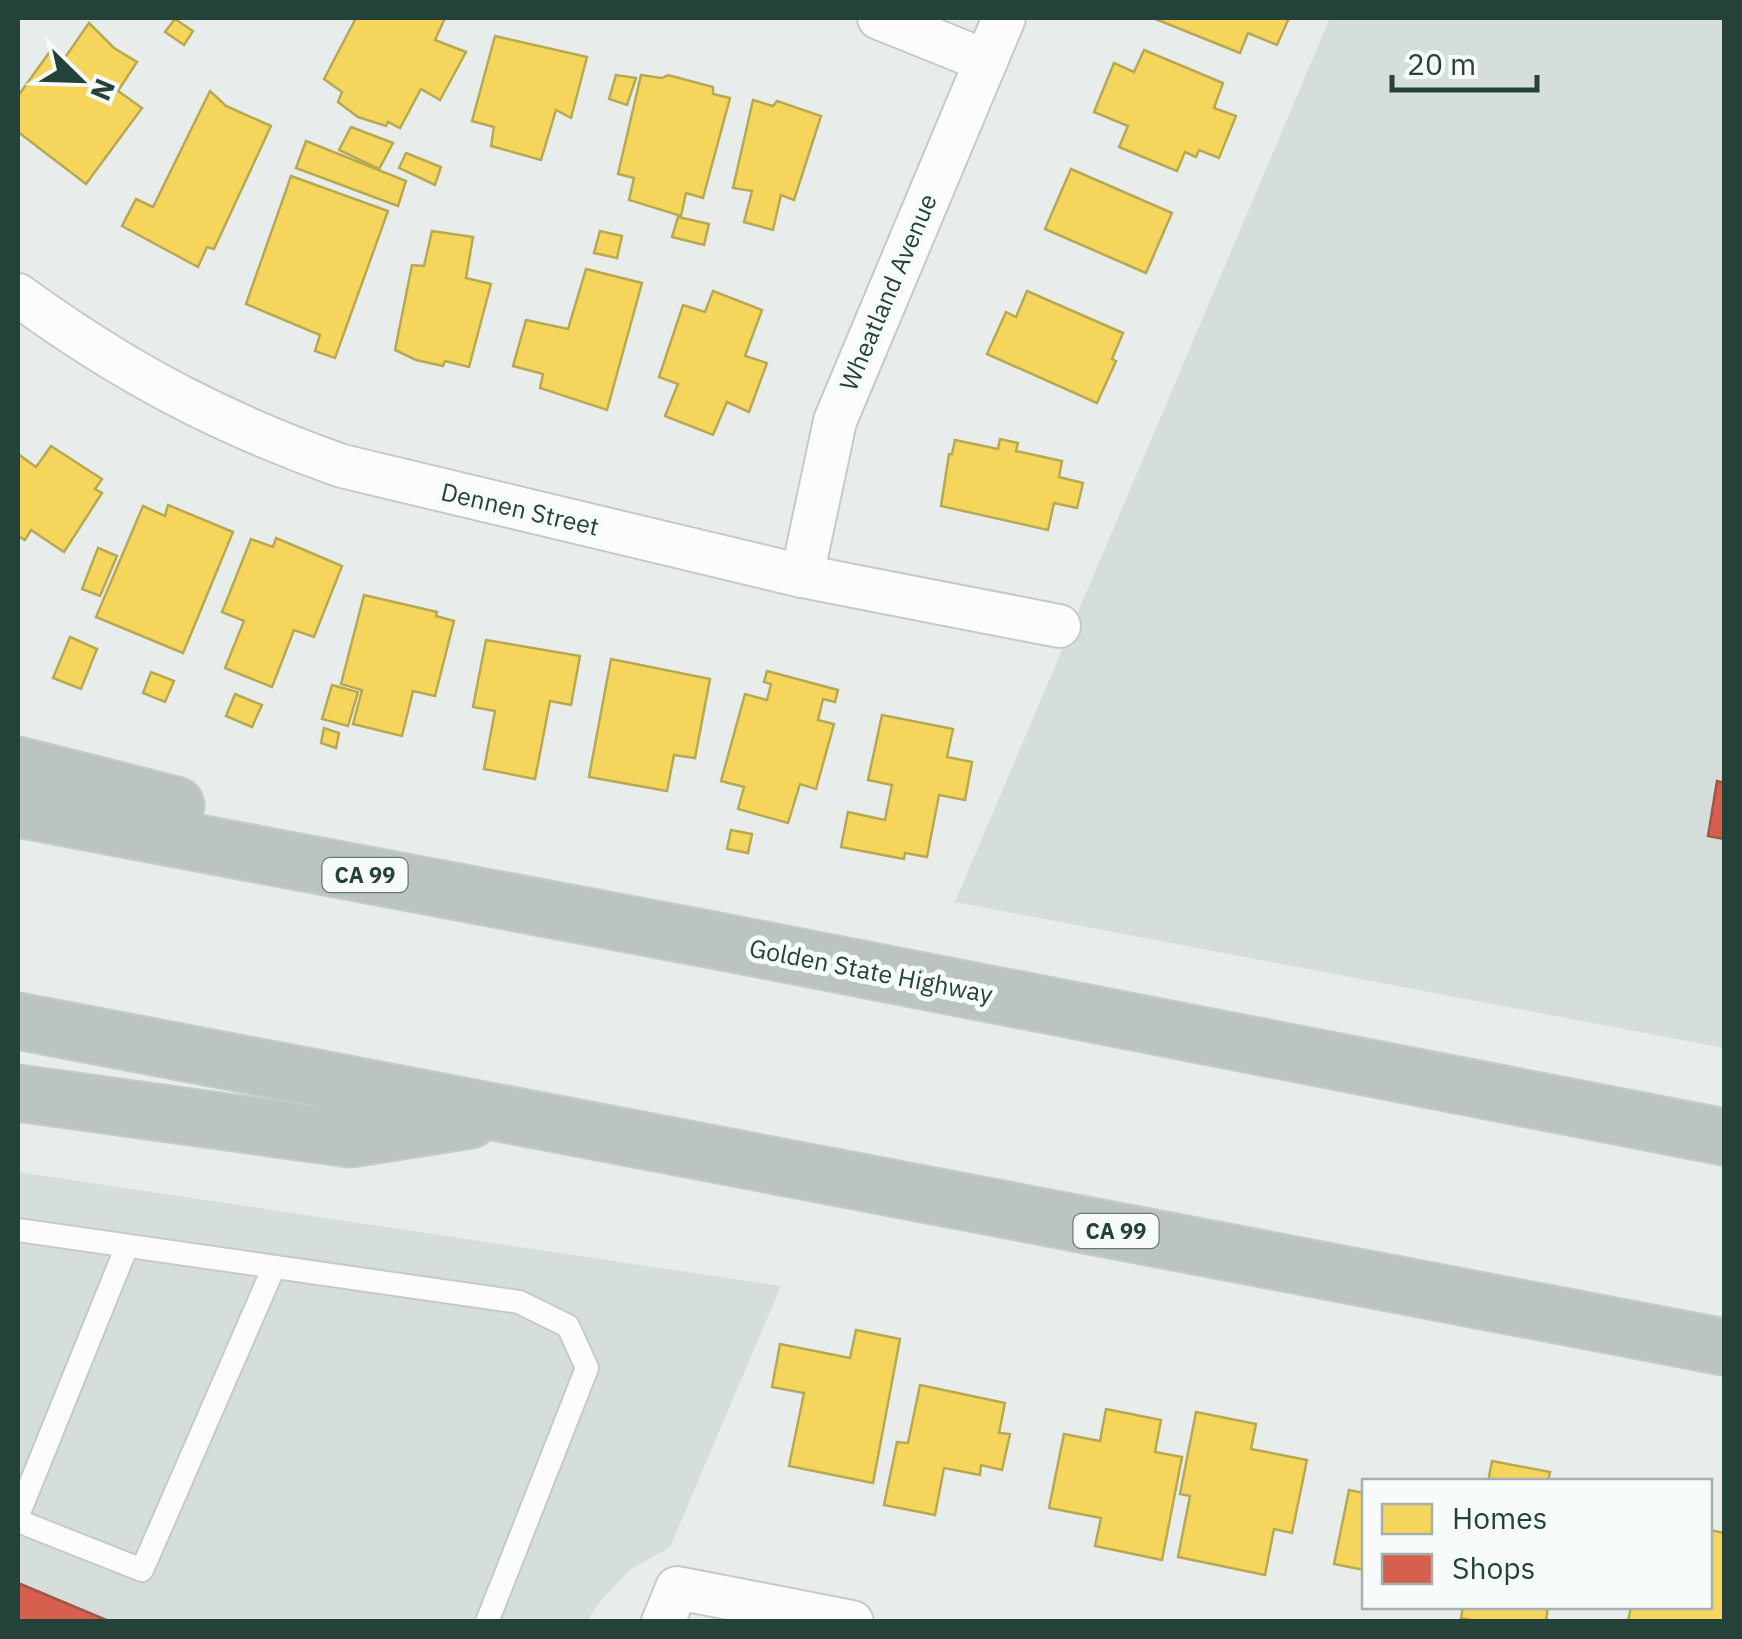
<svg xmlns="http://www.w3.org/2000/svg" width="1742" height="1639" viewBox="0 0 1742 1639" font-family="'IBM Plex Sans',sans-serif">
  <style>
    .built { fill: #d6dedb }
    .homes { fill: #f6d55c; stroke: #b7a952; stroke-width: 2.5 }
    .shops { fill: #d6604d; stroke: #a15747; stroke-width: 2.5 }
    .lines { fill: none; stroke-linecap: round; stroke-linejoin: round }
    .service-casing { stroke: #c5cac8; stroke-width: 26 }
    .minor-casing { stroke: #c5cac8; stroke-width: 46 }
    .motorway-casing { stroke: #c3ccc9; stroke-width: 59 }
    .service { stroke: #fcfcfc; stroke-width: 22 }
    .minor { stroke: #fcfcfc; stroke-width: 42 }
    .motorway { stroke: #bcc4c2; stroke-width: 55 }
    .labels { text-anchor: middle; stroke-width: 10; stroke-linejoin: round; paint-order: stroke }
    .shield { fill: #f7fbf9; stroke: #637a73; stroke-width: 2.5 }
    .shield-label { font-size: 22px; font-weight: bold; fill: #24423a }
    .street-label { font-size: 25px; fill: #24423a; stroke: #f7fbf9 }
  </style>
  <rect width="100%" height="100%" fill="#e8edeb"/>
  <g class="built">
    <path d="M1330,18H1724V1048L955,902Z"/>
    <path d="M18,1172L781,1286L670,1547L630,1570L597,1605L587,1621H18Z"/>
  </g>
  <g class="homes">
    <path d="M356,18H445L435,40L466,52L440,100L421,89L400,128L388,122L386,126L358,117L338,102L342,92L324,79Z"/>
    <path d="M1153,18H1289L1277,45L1248,33L1240,53Z"/>
    <path d="M175,19L193,31L184,45L165,32Z"/>
    <path d="M89,23L114,48L137,62L118,91L142,108L86,184L18,132V96L51,50L64,59Z"/>
    <path d="M495,36L587,57L571,118L556,110L541,160L491,146L494,127L472,121Z"/>
    <path d="M1144,50L1223,83L1214,108L1236,116L1219,158L1199,150L1196,157L1185,152L1177,171L1119,147L1128,126L1094,112L1114,63L1134,72Z"/>
    <path d="M616,75L636,78L627,105L609,99Z"/>
    <path d="M641,75L662,78L668,75L713,87V94L730,98L703,198L686,193L681,216L629,200L634,178L618,174Z"/>
    <path d="M210,91L226,106L271,126L214,249L207,247L198,267L122,226L136,199L153,207Z"/>
    <path d="M753,100L773,106L777,101L821,116L794,200L781,195L773,230L744,222L752,191L733,188Z"/>
    <path d="M351,127L393,143L379,169L339,150Z"/>
    <path d="M306,141L406,181L398,206L296,168Z"/>
    <path d="M406,153L441,167L435,185L399,168Z"/>
    <path d="M1071,169L1172,213L1146,273L1045,229Z"/>
    <path d="M291,176L388,211L335,358L315,351L320,335L246,304Z"/>
    <path d="M678,217L709,224L704,245L672,237Z"/>
    <path d="M432,231L473,237L466,278L491,284L469,367L445,361L443,366L416,360L395,350L412,265L424,266Z"/>
    <path d="M600,231L622,236L617,258L594,253Z"/>
    <path d="M586,269L642,283L607,410L540,388L543,374L513,366L526,320L568,329Z"/>
    <path d="M713,291L762,310L745,356L767,363L749,412L727,402L713,435L665,416L678,384L659,377L683,305L705,312Z"/>
    <path d="M1027,291L1123,333L1112,359L1116,361L1097,403L987,354L1006,312L1016,317Z"/>
    <path d="M1000,439L1018,443L1016,451L1062,461L1059,477L1083,483L1077,508L1054,503L1048,530L941,506L949,454H952L955,440L998,449Z"/>
    <path d="M51,446L102,479L95,489L102,493L64,552L31,530L25,540L18,536V454L36,467Z"/>
    <path d="M168,505L233,532L183,653L96,617L143,506L165,516Z"/>
    <path d="M276,538L342,566L314,637L294,630L272,687L225,668L244,621L222,612L251,539L273,547Z"/>
    <path d="M98,548L117,556L100,596L82,589Z"/>
    <path d="M364,595L437,612L436,616L454,621L435,696L413,691L402,736L353,724L362,690L341,684Z"/>
    <path d="M70,637L97,649L81,689L53,678Z"/>
    <path d="M486,640L580,656L571,705L550,701L535,779L484,769L495,711L473,707Z"/>
    <path d="M611,659L710,679L695,758L674,755L667,791L589,777Z"/>
    <path d="M767,671L838,690L835,702L823,699L818,720L834,724L816,789L800,784L788,823L738,809L744,787L721,781L745,694L767,700L771,684L764,682Z"/>
    <path d="M151,672L174,681L165,702L143,693Z"/>
    <path d="M332,685L358,692L348,726L322,719Z"/>
    <path d="M235,694L262,705L252,727L226,716Z"/>
    <path d="M882,715L953,729L947,757L972,762L965,800L939,795L927,857L905,853L904,859L841,847L848,812L885,820L892,785L868,780Z"/>
    <path d="M324,728L339,733L336,748L321,743Z"/>
    <path d="M731,830L752,834L748,853L727,849Z"/>
    <path d="M856,1330L900,1339L873,1483L789,1466L804,1393L772,1387L780,1344L850,1358Z"/>
    <path d="M920,1385L1005,1403L999,1433L1010,1434L1002,1470L981,1465L980,1475L944,1468L935,1515L884,1505L897,1442L908,1443Z"/>
    <path d="M1106,1409L1161,1420L1155,1452L1182,1457L1162,1560L1095,1546L1101,1518L1049,1508L1064,1434L1100,1441Z"/>
    <path d="M1196,1412L1256,1424L1251,1449L1307,1460L1292,1533L1274,1529L1265,1575L1178,1557L1190,1496L1180,1494Z"/>
    <path d="M1492,1461L1550,1472L1548,1482H1488Z"/>
    <path d="M1349,1490L1364,1493V1570L1334,1564Z"/>
    <path d="M1710,1530L1724,1533V1622H1628L1631,1606H1710Z"/>
    <path d="M1463,1606H1548L1546,1622H1480L1461,1618Z"/>
  </g>
  <g class="shops">
    <path d="M1717,781L1724,783V839L1708,836Z"/>
    <path d="M18,1583L111,1622H18Z"/>
  </g>
  <g class="lines">
    <defs>
      <g id="service">
        <path d="M18,1230L519,1302L568,1326L587,1368L487,1622"/>
        <path d="M18,1515L127,1246"/>
        <path d="M18,1521L142,1570L274,1267"/>
      </g>
      <g id="minor">
        <path d="M879,18L986,61"/>
        <path d="M18,295C122,371 220,423 342,466L802,576L1059,626"/>
        <path d="M802,576L835,421L1004,18"/>
        <path d="M663,1622L677,1588L852,1622"/>
      </g>
      <g id="motorway">
        <path d="M18,765L176,805"/>
        <path d="M18,809L713,940L1724,1137"/>
        <path d="M18,1021L1724,1347"/>
        <path d="M18,1093L350,1139L470,1120"/>
      </g>
    </defs>
    <use href="#service" class="service-casing"/>
    <use href="#minor" class="minor-casing"/>
    <use href="#motorway" class="motorway-casing"/>
    <use href="#service" class="service"/>
    <use href="#minor" class="minor"/>
    <use href="#motorway" class="motorway"/>
  </g>
  <g class="labels">
    <g class="shield">
      <rect x="322.5" y="858" width="85" height="34" rx="8"/>
      <rect x="1073.5" y="1214" width="85" height="34" rx="8"/>
    </g>
    <g class="shield-label">
      <text x="365" y="883">CA 99</text>
      <text x="1116" y="1239">CA 99</text>
    </g>
    <g class="street-label">
      <text transform="translate(888 292) rotate(-67)" y="9">Wheatland Avenue</text>
      <text transform="translate(520 509) rotate(13)" y="9">Dennen Street</text>
      <text transform="translate(871 971) rotate(11)" y="9">Golden State Highway</text>
    </g>
  </g>
  <rect width="1742" height="1639" fill="none" stroke="#24423a" stroke-width="40"/>
  <rect x="1362" y="1479" width="350" height="130" fill="#f7fbf9" stroke="#a3b1ad" stroke-width="2.5"/>
  <rect x="1382" y="1504" width="50" height="30" fill="#f6d55c" stroke="#a3b1ad" stroke-width="2.5"/>
  <text x="1452" y="1529" font-size="30" fill="#24423a">Homes</text>
  <rect x="1382" y="1554" width="50" height="30" fill="#d6604d" stroke="#a3b1ad" stroke-width="2.5"/>
  <text x="1452" y="1579" font-size="30" fill="#24423a">Shops</text>
  <g transform="translate(80 80) rotate(113)" stroke="#f7fbf9" stroke-width="8" paint-order="stroke">
  <path d="M0-8L18 38L0 25L-18 38Z" fill="#24423a"/>
  <text y="-15" font-size="28" font-weight="bold" text-anchor="middle" fill="#24423a">N</text>
  </g>
  <path d="M1392 75v15h145v-15" fill="none" stroke="#24423a" stroke-width="5"/>
  <text x="1407" y="75" font-size="30" fill="#24423a" stroke="#f7fbf9" stroke-width="8" paint-order="stroke">20 m</text>
</svg>
